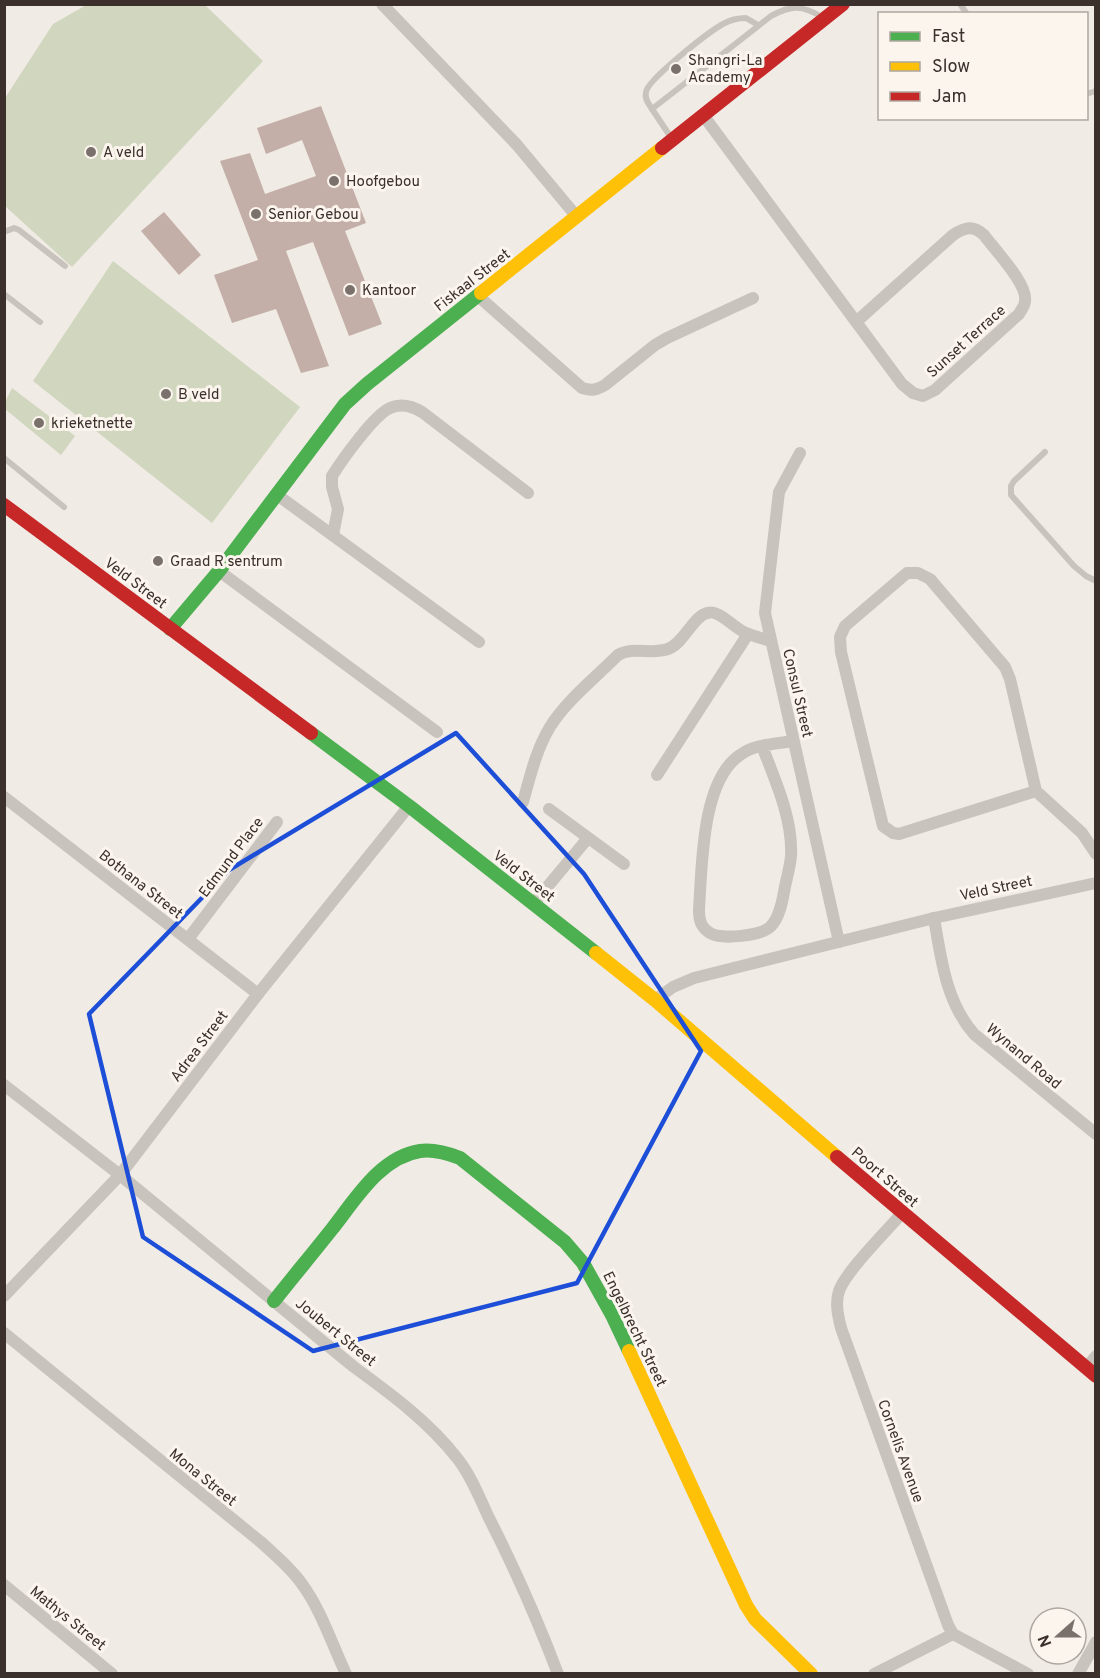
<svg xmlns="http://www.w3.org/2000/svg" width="1100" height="1678" viewBox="0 0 1100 1678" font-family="Overpass,sans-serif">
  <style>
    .green { fill: #d1d6bf }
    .building { fill: #c3afa7 }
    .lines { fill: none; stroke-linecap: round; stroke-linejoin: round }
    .lane { stroke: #c9c3be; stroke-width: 6 }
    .street { stroke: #c9c3be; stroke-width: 12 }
    .fast { stroke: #4caf50; stroke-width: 14 }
    .slow { stroke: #ffc107; stroke-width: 14 }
    .jam { stroke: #c62828; stroke-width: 14 }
    .marked { fill: none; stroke: #1d4ed8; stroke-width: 4.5; stroke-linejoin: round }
    .poi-dot { fill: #7a716c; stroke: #fbf5ee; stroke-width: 2 }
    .labels { text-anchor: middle; stroke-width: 6; stroke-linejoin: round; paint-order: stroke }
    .poi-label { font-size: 15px; fill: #3b302b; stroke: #fbf5ee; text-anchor: start }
    .street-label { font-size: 15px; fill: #3b302b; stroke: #fbf5ee }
  </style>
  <rect width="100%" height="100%" fill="#f0ebe5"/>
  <g class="green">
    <path d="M88,4L205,5L263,61L72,267L5,206V98L53,24Z"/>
    <path d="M113,261L300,407L212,523L33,381Z"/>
    <path d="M12,388L75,436L61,455L5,409V402Z"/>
  </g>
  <g class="building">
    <path d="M321,106L366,223L345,231L382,324L349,336L313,242L286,251L329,366L301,373L276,309L232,323L214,275L258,260L220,161L250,153L265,194L316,176L302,140L266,154L257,128Z"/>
    <path d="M164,212L201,255L179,275L141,231Z"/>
  </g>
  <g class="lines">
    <g class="lane">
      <path d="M960,4L967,14"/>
      <path d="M1086,94L1096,91"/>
      <path d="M652,109C649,104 644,99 646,92C648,79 710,31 723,24C730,20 738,18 746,18L758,25"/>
      <path d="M672,139L652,109L771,16C792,5 802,5 822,17"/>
      <path d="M4,232L14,228L19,230L65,266"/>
      <path d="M4,294L40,322"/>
      <path d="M1045,452L1014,481L1011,486V495L1074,566L1086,576L1096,581"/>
      <path d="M4,458L64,507"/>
    </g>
    <g class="street">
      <path d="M382,4L517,145L577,217"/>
      <path d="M703,115L902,384L913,393L923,396L935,390L1019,314C1021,310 1025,306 1025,301C1028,284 994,249 984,235C973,225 965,227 953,235L856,322"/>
      <path d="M478,296L582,388C592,391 597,390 605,385L655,345L667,338L753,298"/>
      <path d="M800,453L779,492L765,613L839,942"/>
      <path d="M276,494L479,642"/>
      <path d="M333,535L338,509L332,487V476C342,460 374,415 390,408C401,403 412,406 422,412L528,493"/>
      <path d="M219,571L437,732"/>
      <path d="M762,746C775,780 793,819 791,856C790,868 786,880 784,892C782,903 779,918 771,926C762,936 721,940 710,933C700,927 699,919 699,909C702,868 701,781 740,755C755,744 775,744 793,741"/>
      <path d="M657,775L748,634"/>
      <path d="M1036,791L899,834L893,833L883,826L841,652L840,637L845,626L907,573H918L930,579L1005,667L1010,679L1036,791L1082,833L1096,854"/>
      <path d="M4,797L258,994"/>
      <path d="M523,802C530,777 536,750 550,727C566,701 596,677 618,655C633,646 651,655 668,649C679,645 686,632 694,623C713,599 725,622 744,632C752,636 761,638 771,641"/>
      <path d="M549,809L624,864"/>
      <path d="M533,904L588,838"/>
      <path d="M934,918C941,959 946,1002 974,1034L1096,1134"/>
      <path d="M188,939L277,822"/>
      <path d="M655,1000L673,987L694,978L934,918L1096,883"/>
      <path d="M4,1085L120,1175L354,1367C391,1394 429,1422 457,1458C471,1475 480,1499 489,1518C515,1569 538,1621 558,1674"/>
      <path d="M902,1213C887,1231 846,1271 839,1291C835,1303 838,1316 841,1328L948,1625L953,1634L1028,1674"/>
      <path d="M4,1296L120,1175L258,994L409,806"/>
      <path d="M4,1333L262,1543C276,1556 291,1568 302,1584C321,1610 332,1644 346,1674"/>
      <path d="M1086,1368L1096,1356"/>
      <path d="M4,1585L112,1674"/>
      <path d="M874,1674L953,1634"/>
      <path d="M1078,1674L1096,1642"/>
    </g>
    <g class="fast">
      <path d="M170,629L219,571L345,404L367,384L481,293"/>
      <path d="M311,733L409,806L596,953"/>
      <path d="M274,1301C293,1277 313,1253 332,1229C355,1200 380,1157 420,1151C434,1149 447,1153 460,1158L565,1242L583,1263L612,1315L629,1351"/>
    </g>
    <g class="slow">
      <path d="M481,293L662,148"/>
      <path d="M596,953L655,1000L837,1157"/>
      <path d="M629,1351L746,1605L755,1619L811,1674"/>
    </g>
    <g class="jam">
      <path d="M662,148L843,4"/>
      <path d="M4,505L311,733"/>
      <path d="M837,1157L1096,1376"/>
    </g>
  </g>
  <path class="marked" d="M456,733L584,874L701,1051L577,1283L313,1351L143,1237L89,1014L229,870Z"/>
  <g class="poi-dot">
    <circle cx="676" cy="69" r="6"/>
    <circle cx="91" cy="152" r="6"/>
    <circle cx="334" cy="181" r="6"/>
    <circle cx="256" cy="214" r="6"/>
    <circle cx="350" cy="290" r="6"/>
    <circle cx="166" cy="394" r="6"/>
    <circle cx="39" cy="423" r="6"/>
    <circle cx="158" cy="561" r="6"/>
  </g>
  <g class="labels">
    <g class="poi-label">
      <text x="688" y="65">Shangri-La<tspan x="688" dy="17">Academy</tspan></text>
      <text x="103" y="157">A veld</text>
      <text x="346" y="186">Hoofgebou</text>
      <text x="268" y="219">Senior Gebou</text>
      <text x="362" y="295">Kantoor</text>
      <text x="178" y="399">B veld</text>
      <text x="51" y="428">krieketnette</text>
      <text x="170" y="566">Graad R sentrum</text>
    </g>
    <g class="street-label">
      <text transform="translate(472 280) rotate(-38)" y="5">Fiskaal Street</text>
      <text transform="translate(966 341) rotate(-42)" y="5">Sunset Terrace</text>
      <text transform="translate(136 583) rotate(37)" y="5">Veld Street</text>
      <text transform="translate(798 693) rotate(77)" y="5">Consul Street</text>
      <text transform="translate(231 857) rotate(-53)" y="5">Edmund Place</text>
      <text transform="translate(524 876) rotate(38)" y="5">Veld Street</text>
      <text transform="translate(141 884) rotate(38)" y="5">Bothana Street</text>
      <text transform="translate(996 888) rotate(-12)" y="5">Veld Street</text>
      <text transform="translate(199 1046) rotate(-53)" y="5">Adrea Street</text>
      <text transform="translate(1024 1056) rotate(40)" y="5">Wynand Road</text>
      <text transform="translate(885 1177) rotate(41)" y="5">Poort Street</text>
      <text transform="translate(635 1329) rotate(64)" y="5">Engelbrecht Street</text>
      <text transform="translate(336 1332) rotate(39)" y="5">Joubert Street</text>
      <text transform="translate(901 1451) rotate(70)" y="5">Cornelis Avenue</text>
      <text transform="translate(203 1477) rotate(39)" y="5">Mona Street</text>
      <text transform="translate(68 1618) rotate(39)" y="5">Mathys Street</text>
    </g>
  </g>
  <rect width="1100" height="1678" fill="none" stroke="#3b302b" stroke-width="12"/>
  <rect x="878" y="12" width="210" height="108" fill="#fbf5ee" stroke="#aea6a0" stroke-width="1.5"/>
  <rect x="890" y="32" width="30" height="9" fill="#4caf50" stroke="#aea6a0" stroke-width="1.5"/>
  <text x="932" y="42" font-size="18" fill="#3b302b">Fast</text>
  <rect x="890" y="62" width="30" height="9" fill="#ffc107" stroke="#aea6a0" stroke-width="1.5"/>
  <text x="932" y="72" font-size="18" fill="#3b302b">Slow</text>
  <rect x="890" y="92" width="30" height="9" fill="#c62828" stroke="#aea6a0" stroke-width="1.5"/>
  <text x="932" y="102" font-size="18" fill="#3b302b">Jam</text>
  <g transform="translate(1058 1636) rotate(249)"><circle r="28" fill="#fbf5ee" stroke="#aea6a0" stroke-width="1.5"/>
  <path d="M0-4.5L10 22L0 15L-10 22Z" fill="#7a716c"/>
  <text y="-9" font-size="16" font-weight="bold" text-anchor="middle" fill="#3b302b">N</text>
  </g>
</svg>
